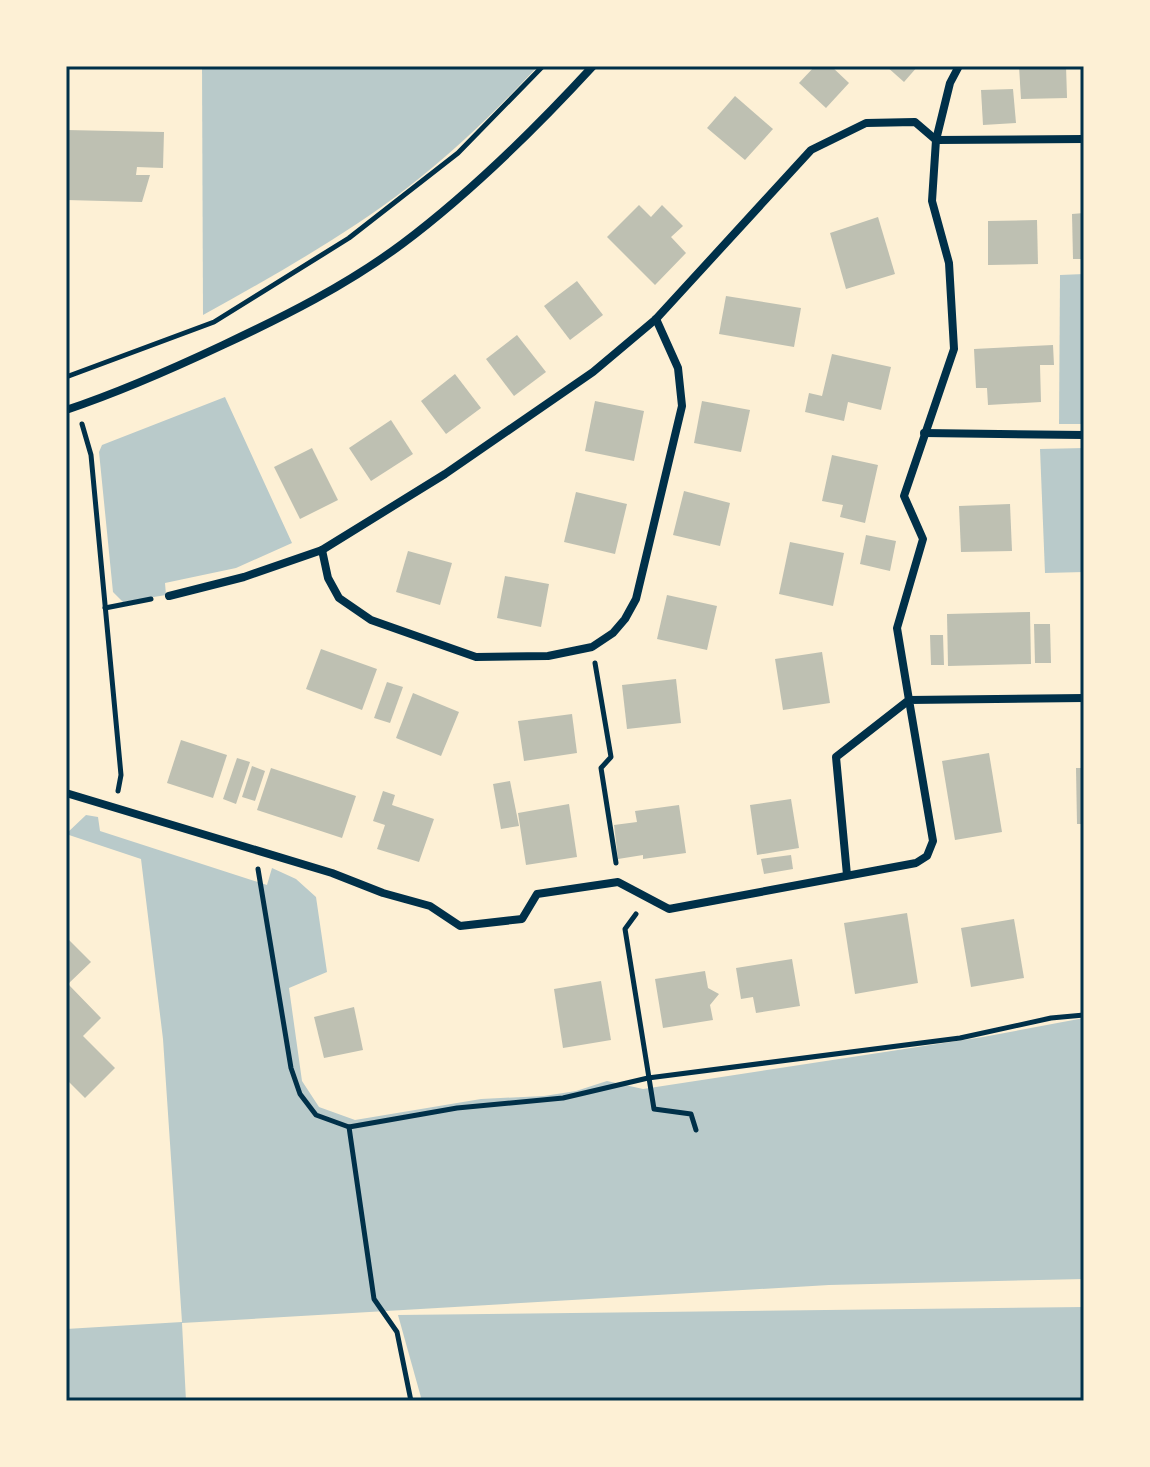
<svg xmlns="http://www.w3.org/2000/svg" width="1150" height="1467" viewBox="0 0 1150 1467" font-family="Bitter,serif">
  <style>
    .green { fill: #b9caca }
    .building { fill: #bec0b2 }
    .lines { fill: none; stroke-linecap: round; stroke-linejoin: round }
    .path { stroke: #003049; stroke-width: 5 }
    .minor { stroke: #003049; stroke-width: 8 }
    .neatline { fill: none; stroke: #003049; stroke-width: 3 }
  </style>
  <rect width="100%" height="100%" fill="#fdf0d5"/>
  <g class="green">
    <path d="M202,66H538C498,109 454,152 407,188C343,237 273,276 203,315Z"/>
    <path d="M1084,274V424H1059L1060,275Z"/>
    <path d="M225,397L292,543L236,568L165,583L166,595L123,602L113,592L99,452L102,445Z"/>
    <path d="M1084,448V572L1045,573L1040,449Z"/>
    <path d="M86,815L98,817L100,831L267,885L272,868L296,879L316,897L327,972L289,988L302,1081L319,1107L355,1120L481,1099L544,1096L576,1091L607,1081L643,1089L983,1037L1084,1018V1279L829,1285L182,1323L186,1401H66V1329L182,1322L163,1039L141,859L66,834Z"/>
    <path d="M1084,1307V1401H422L398,1315Z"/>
  </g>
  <g class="building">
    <path d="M815,66H831L849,83L826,108L799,83Z"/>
    <path d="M886,66H918L904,82Z"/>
    <path d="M1019,66H1066L1067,98L1021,99Z"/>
    <path d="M1013,89L1016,123L983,125L981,90Z"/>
    <path d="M735,96L773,129L745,160L707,128Z"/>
    <path d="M66,130L164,132L163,168L137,167L136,175H150L142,202L66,200Z"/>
    <path d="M639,205L651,217L662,205L683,226L671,237L686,253L655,285L607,237Z"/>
    <path d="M1084,213V259H1073L1072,214Z"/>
    <path d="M878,217L895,274L846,289L830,233Z"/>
    <path d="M1037,220L1038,264L988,265V221Z"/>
    <path d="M577,281L603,315L570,340L544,306Z"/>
    <path d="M726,296L801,308L794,347L719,334Z"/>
    <path d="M517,335L546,372L514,396L486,359Z"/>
    <path d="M1053,345L1054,365H1040L1041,402L988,405L987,388H976L974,349Z"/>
    <path d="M832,354L891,367L881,410L848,402L844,421L805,412L809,393L822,396Z"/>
    <path d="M455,374L481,408L446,434L421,401Z"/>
    <path d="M595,401L644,411L634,461L585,451Z"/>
    <path d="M702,401L750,410L741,452L694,443Z"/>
    <path d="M391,420L413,454L371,481L349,448Z"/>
    <path d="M312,448L338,500L300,519L274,467Z"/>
    <path d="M832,455L878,465L865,523L840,517L843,505L822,501Z"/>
    <path d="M684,491L730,503L720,546L673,535Z"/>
    <path d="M576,492L627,504L615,554L564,542Z"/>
    <path d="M1010,504L1012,551L961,552L959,506Z"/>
    <path d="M866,535L896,541L890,571L860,564Z"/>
    <path d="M790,542L844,553L833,606L779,594Z"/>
    <path d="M408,551L452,563L440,605L396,592Z"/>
    <path d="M505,576L549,584L541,627L497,618Z"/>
    <path d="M667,595L717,606L707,650L657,639Z"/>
    <path d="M1030,612L1031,664L948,666L947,614Z"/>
    <rect x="1081" y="618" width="3" height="21"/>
    <path d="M1034,624H1050L1051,663H1035Z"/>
    <path d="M930,635H943L944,665H931Z"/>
    <path d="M321,649L377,669L362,710L306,689Z"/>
    <path d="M822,652L830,703L783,710L775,659Z"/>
    <path d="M676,679L681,723L627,729L622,685Z"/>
    <path d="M387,682L403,687L390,723L374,718Z"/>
    <path d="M413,693L459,712L441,756L396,738Z"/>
    <path d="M572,714L577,753L524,761L518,721Z"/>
    <path d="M181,740L227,755L213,798L167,783Z"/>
    <path d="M989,753L1002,832L955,840L942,761Z"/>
    <path d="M237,758L250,762L236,804L223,799Z"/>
    <path d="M252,766L265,771L255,801L242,797Z"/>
    <path d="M271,768L356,796L342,838L257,810Z"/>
    <path d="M1076,768H1084V824H1077Z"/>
    <path d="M510,781L519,826L501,829L493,784Z"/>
    <path d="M383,791L395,795L392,805L434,819L419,862L377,849L385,825L373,821Z"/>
    <path d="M791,799L799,848L757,855L750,805Z"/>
    <path d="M569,804L577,857L526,865L518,813Z"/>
    <path d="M679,805L686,853L643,859V855L618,859L614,825L637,822L635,811Z"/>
    <path d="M791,855L793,869L764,874L761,859Z"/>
    <path d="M907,913L918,983L855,994L844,923Z"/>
    <path d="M1014,919L1024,978L971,987L961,928Z"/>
    <path d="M66,937L91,962L68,984L101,1018L83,1036L115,1068L85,1098L66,1079Z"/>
    <path d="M792,959L800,1006L756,1013L753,997L741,999L736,968Z"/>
    <path d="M705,971L708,988L719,994L710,1005L713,1020L663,1028L655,979Z"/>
    <path d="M601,981L611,1040L563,1048L554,989Z"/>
    <path d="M354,1007L363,1050L324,1058L314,1017Z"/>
  </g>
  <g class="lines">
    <g class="path">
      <path d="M66,377L214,322L349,238L458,153L543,66"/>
      <path d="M82,424L91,455L121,775L118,791"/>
      <path d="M105,608L151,599"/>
      <path d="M595,663L611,757L601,768L616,863"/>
      <path d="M258,869L291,1068L300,1094L316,1115L349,1127L457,1108L563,1098L648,1078L960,1038L1051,1018L1084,1015"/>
      <path d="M636,914L625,929L654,1109L691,1114L696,1130"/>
      <path d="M349,1127L374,1299L397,1332L411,1401"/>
    </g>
    <g class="minor">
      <path d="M66,410C120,392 172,369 223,345C285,316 347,285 402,244C470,193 535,129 593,66"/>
      <path d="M924,433L1084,435"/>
      <path d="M322,550L328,578L339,598L371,620L476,657L548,656L592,647L613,633L625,619L636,599L682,406L678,368L656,319"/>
      <path d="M169,596L244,577L322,550L445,474L593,372L656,319L811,150L866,123L915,122L936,140L1084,139"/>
      <path d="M66,793L332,873L383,893L430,906L460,926L522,919L537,894L618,882L669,909L916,863L927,856L933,841L909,700L1084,698"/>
      <path d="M847,875L836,757L909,700L897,628L923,539L904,496L954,349L949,263L932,201L936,140L950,83L959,66"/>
    </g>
  </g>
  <rect width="1150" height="1467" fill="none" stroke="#fdf0d5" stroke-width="136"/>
  <rect x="68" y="68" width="1014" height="1331" class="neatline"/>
</svg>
